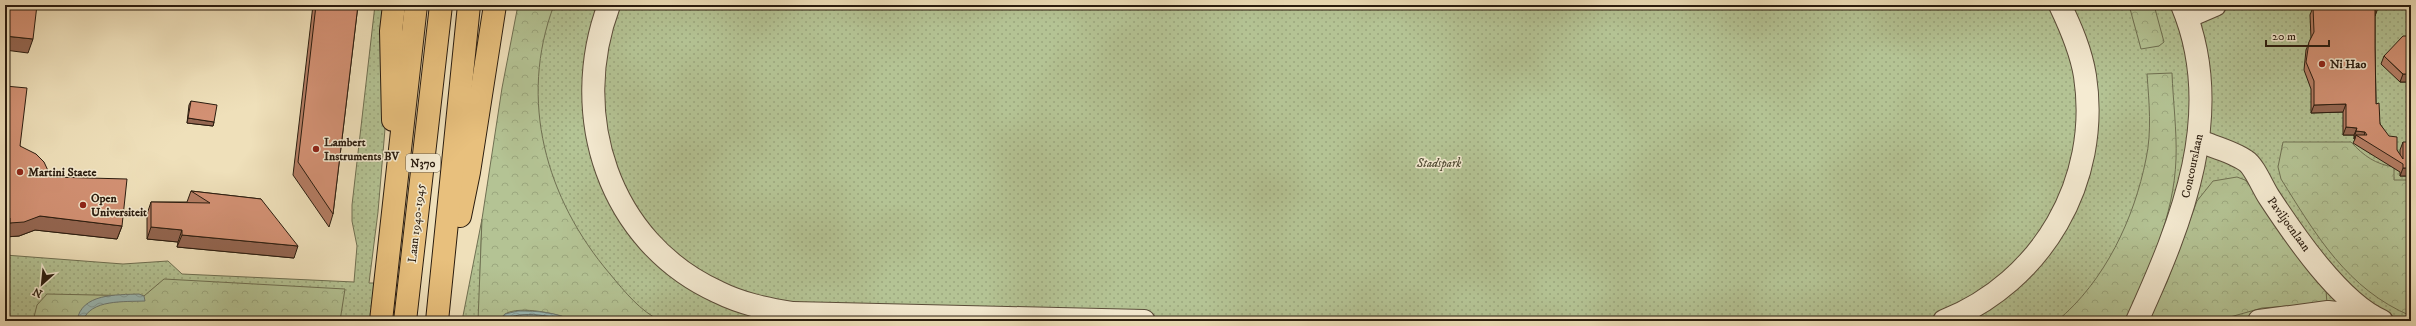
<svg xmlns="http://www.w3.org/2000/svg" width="2416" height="326" viewBox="0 0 2416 326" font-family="'IM FELL DW Pica',serif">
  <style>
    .grass { fill: url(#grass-dots); stroke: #6f7052 }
    .forest { fill: url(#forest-crowns); stroke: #6f7052 }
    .water { fill: url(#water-waves); stroke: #6e7b74 }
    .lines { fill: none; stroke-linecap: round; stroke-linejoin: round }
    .shore { stroke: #636c63; stroke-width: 1 }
    .minor-casing { stroke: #5b4d3a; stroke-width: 24 }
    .highway-casing { stroke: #2a1c0f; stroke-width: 24 }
    .minor { stroke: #f5ebd2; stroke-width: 22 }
    .highway { stroke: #e8c07d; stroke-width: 22 }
    .wall { fill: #b57d64; stroke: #2a1c0f }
    .shaded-wall { fill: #946651; stroke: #2a1c0f }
    .building { fill: #d39174; stroke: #2a1c0f }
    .poi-dot { fill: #8f2418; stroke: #f5ebd2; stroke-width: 1.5 }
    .labels { text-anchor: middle; stroke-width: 3; stroke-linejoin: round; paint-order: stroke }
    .shield { fill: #f5ebd2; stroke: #675a4a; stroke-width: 1 }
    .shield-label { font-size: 11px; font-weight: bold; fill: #2a1c0f }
    .poi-label { font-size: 12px; font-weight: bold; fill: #2a1c0f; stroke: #f5ebd2; text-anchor: start }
    .park-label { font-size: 12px; font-style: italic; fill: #534e37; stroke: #f5ebd2 }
    .street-label { font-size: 12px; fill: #2a1c0f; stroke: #f5ebd2 }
  </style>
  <defs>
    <pattern id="grass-dots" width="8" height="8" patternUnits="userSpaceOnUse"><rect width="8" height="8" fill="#b4c394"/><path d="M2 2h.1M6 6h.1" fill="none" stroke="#9ba77e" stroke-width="1.8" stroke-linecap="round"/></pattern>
    <pattern id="forest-crowns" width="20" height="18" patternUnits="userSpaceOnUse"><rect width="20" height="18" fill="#b4c394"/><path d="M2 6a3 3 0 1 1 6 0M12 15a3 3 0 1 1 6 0" fill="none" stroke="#9ba77e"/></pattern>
    <pattern id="water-waves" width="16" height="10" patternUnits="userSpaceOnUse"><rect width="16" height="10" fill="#9cbbb7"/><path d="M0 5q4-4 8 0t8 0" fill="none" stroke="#87a09c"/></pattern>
  </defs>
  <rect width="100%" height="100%" fill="#efe0ba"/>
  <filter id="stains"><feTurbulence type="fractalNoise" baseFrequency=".005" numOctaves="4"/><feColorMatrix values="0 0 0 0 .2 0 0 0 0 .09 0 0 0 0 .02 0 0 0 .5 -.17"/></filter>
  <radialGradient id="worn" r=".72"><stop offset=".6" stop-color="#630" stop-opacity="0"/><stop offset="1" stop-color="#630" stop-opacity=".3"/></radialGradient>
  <g class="grass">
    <path d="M375,5H388L386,117L378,212L369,283H384L377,321H5V255L123,264L168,261L182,274L354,282L357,246L352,221V205Z"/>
    <path d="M541,5H2411V321H462L482,219L480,276Z"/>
  </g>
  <g class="forest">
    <path d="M518,5H554C518,100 546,199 610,274C625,292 640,311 661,321H574C560,314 520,305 505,314C503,315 501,319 499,321H478L482,219L502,88Z"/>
    <path d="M2129,5H2154L2164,42L2159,46L2141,49Z"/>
    <path d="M2172,73C2173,101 2177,131 2176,159C2174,216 2149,270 2125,321H2057C2105,281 2134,219 2146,159C2152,131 2149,102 2147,74Z"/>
    <path d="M2283,142H2351C2364,156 2375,164 2394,167V180H2411V316C2347,289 2316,235 2281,179L2278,167Z"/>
    <path d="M2237,177L2245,180L2253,189L2264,209L2321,283L2326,291L2327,303L2262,308L2216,321H2148L2167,282L2197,201L2213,181Z"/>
    <path d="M164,279L345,289L340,321H33L37,305L47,294L144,296Z"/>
  </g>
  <g class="water">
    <path d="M139,294L144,296L145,301C125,302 90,299 83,321H77C81,293 117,295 139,294Z"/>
    <path d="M518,311C537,311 556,312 574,321H499L505,314Z"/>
  </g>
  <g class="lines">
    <path class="shore" d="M504,321C513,310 553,315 565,321"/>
    <defs>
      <g id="minor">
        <path d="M609,5C568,114 608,242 718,292C742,304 767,309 793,313L1144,321"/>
        <path d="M2187,17L2215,5"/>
        <path d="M2199,141C2214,147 2234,152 2246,161C2254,166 2263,188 2269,197C2294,235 2340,303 2382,321"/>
        <path d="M1944,321C2042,282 2101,181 2085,76C2081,51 2071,28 2060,5"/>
        <path d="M2137,321C2182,222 2227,112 2182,5"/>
        <path d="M2259,321L2328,312L2373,317"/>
      </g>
      <g id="highway">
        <path d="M393,120L391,31L394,5"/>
        <path d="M460,216L469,172L495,5"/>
        <path d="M381,321L416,5"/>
        <path d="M405,321L441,5"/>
        <path d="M437,321L469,5"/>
      </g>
    </defs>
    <use href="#minor" class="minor-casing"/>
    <use href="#highway" class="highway-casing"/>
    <use href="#minor" class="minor"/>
    <use href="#highway" class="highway"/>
  </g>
  <g class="wall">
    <path d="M313,5H358L333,214L329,227L293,175Z"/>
    <path d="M2340,5H2378L2375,16V47L2376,104L2380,124L2400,155V150L2403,142L2411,176H2400V172L2353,143L2355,139H2354V135H2343V112L2311,113V89L2304,70L2306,50L2311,38L2310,15L2313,7H2340Z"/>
    <path d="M2384,56L2411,82H2400L2381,64Z"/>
    <path d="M5,86L20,146L51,177L122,226L117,239L35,230L19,236L5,237Z"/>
    <path d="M191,101L214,122L213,126L187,123L189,105Z"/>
    <path d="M191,191L261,199L294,258L177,247L178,242L147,239V214L151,202H187Z"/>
  </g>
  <g class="shaded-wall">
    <path d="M2375,8H2378L2375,16Z"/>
    <path d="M5,36L33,39L28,53L5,50Z"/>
    <path d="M2403,74H2411V82H2400Z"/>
    <path d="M2346,104L2343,112L2311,113L2314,105Z"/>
    <path d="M188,118L214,122L213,126L187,123Z"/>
    <path d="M2346,127L2357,128L2354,135H2343Z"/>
    <path d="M2356,131L2365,132L2363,139L2356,135L2355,139H2354Z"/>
    <path d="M2403,168H2411V176H2400Z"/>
    <path d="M40,216L122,226L117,239L35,230L19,236L5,237L10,223Z"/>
    <path d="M151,227L182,230L178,242L147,239Z"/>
    <path d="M182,235L298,246L294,258L177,247Z"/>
  </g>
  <g class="building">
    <path d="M5,5H37L33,39L5,36Z"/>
    <path d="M316,5H358L333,214L298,162Z"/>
    <path d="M2343,5H2378V8H2375V47L2376,104L2379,103L2380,124L2389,136L2397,137V150L2403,159V142H2411V168H2403V164L2356,135H2367L2365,132L2356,131L2357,128L2346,127V104L2314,105V81L2306,62L2309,42L2314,32L2313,7H2343Z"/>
    <path d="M2403,36H2411V74H2403L2384,56Z"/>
    <path d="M5,86L27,88L20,146L36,154L44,162L51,177L127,179L122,226L40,216L24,222L10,223V218L5,216Z"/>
    <path d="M191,101L217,105L214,122L188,118Z"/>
    <path d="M191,191L261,199L298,246L182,235V230L151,227V202L210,203Z"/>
  </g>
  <g class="poi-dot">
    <circle cx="2322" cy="64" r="4"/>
    <circle cx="316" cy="149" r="4"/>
    <circle cx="20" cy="172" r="4"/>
    <circle cx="83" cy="205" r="4"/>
  </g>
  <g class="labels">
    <rect class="shield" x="406" y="154" width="34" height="18" rx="3"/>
    <g class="shield-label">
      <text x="423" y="167">N370</text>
    </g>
    <g class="poi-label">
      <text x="2330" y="68">Ni Hao</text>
      <text x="324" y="146">Lambert<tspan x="324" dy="14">Instruments BV</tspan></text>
      <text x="28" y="176">Martini Staete</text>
      <text x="91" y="202">Open<tspan x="91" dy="14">Universiteit</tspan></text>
    </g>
    <g class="park-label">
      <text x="1439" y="167">Stadspark</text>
    </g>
    <g class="street-label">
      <text transform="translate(2192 166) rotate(-78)" y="4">Concourslaan</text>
      <text transform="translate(416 223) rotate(-84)" y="4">Laan 1940-1945</text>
      <text transform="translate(2289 224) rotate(54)" y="4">Paviljoenlaan</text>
    </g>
  </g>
  <rect width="2416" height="326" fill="none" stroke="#efe0ba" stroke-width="20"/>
  <rect x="6" y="6" width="2404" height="314" fill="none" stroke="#2a1c0f" stroke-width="2"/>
  <rect x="10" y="10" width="2396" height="306" fill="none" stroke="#2a1c0f"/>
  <g transform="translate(42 284) rotate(207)" stroke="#f5ebd2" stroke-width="3" paint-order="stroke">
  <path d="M0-3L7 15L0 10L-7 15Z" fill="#2a1c0f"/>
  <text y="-6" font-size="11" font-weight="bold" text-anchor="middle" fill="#2a1c0f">N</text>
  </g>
  <path d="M2266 40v6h63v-6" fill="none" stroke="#2a1c0f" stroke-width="2"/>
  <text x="2272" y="40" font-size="12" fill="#2a1c0f" stroke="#f5ebd2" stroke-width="3" paint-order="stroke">20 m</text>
  <rect width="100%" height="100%" filter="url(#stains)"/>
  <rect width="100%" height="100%" fill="url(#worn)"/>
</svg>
